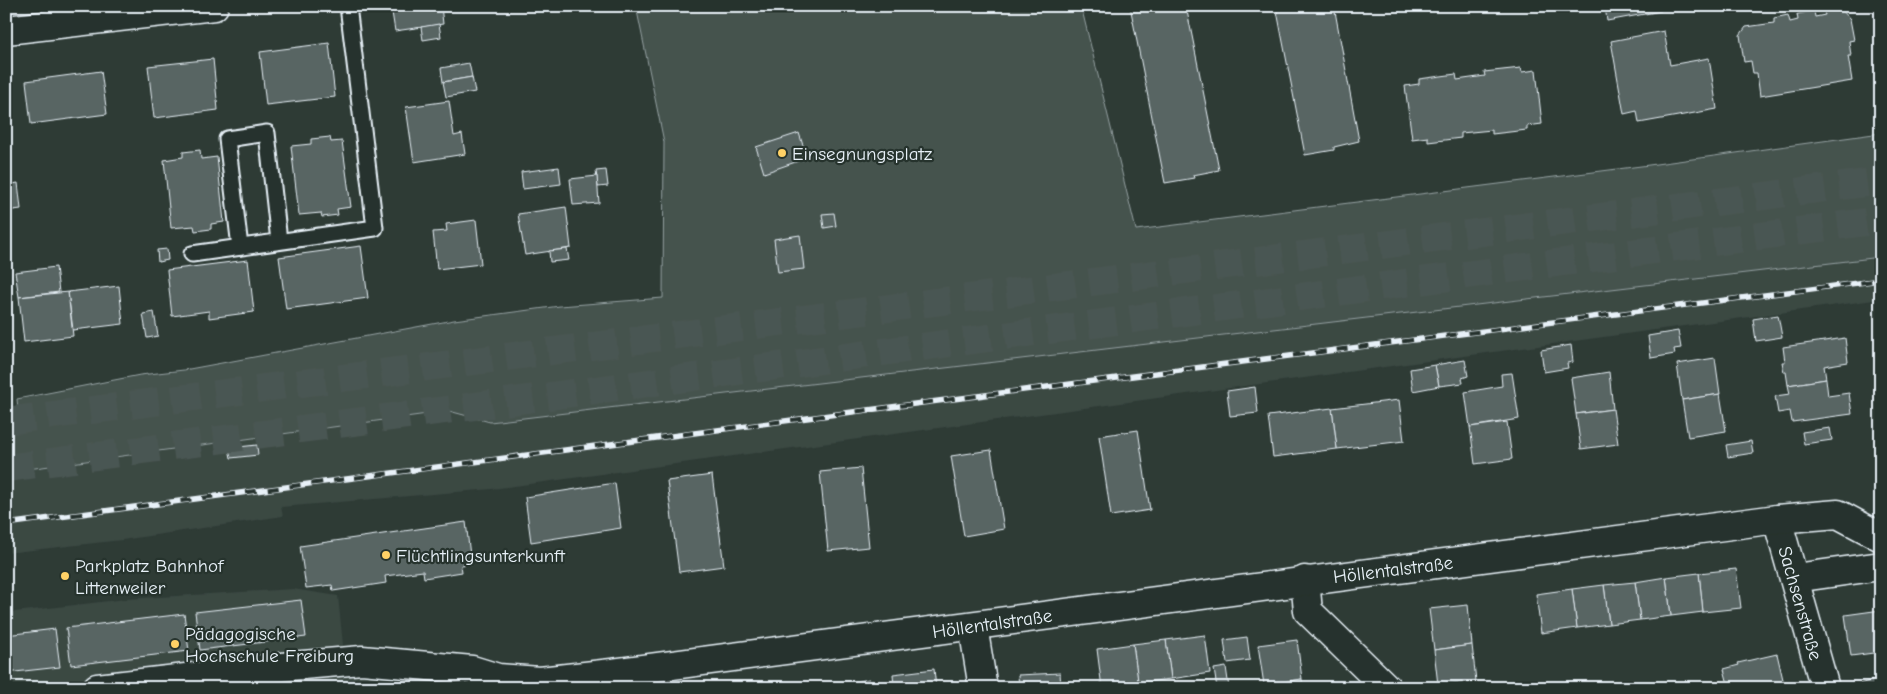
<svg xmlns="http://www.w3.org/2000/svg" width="1887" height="694" viewBox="0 0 1887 694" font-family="'Comic Neue',sans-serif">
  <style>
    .built { fill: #3b4843 }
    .green { fill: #45524e; stroke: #96a2a3 }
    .building { fill: #596563; stroke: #e8f1f8 }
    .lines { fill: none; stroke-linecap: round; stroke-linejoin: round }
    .highway-tunnel { stroke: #4a5652; stroke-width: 28; stroke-dasharray: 28 14; stroke-linecap: butt }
    .lane-casing { stroke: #e8f1f8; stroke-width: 19 }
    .street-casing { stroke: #e8f1f8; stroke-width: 31 }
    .lane { stroke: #26332d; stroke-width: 15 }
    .street { stroke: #26332d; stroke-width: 28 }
    .rail-casing { stroke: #e8f1f8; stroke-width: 5.5 }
    .rail { stroke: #26332d; stroke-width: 4; stroke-dasharray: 11; stroke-linecap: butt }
    .poi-dot { fill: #ffd166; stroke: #26332d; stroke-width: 2 }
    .labels { text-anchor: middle; stroke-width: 4.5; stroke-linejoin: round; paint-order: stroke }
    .poi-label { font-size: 19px; fill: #e8f1f8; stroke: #26332d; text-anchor: start }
    .street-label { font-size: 19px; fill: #e8f1f8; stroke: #26332d }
  </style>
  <rect width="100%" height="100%" fill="#2e3b35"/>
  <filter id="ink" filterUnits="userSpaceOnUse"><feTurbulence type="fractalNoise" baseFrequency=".02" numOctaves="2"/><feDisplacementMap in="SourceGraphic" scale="10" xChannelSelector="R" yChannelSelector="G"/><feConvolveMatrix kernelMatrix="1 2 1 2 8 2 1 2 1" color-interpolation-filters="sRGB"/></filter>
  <g filter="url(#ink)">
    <g class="built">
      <path d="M1881,257V299L492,489L281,507L283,516L122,540L6,553V472L449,411L490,422Z"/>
      <path d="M293,589L338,596L346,674L463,680L476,688H6V613L126,599Z"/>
    </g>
    <path class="green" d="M636,6H1081L1136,230L1649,165L1881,133V257L490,422L449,411L6,472V433L20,431L17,399L140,375L184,370L454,320L560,306L663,298L664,142Z"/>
    <g class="building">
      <path d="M391,6H441L443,24L395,31Z"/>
      <path d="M582,6H600L583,10Z"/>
      <path d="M1130,6H1186L1219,170L1193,175L1194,178L1165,183Z"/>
      <path d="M1276,6H1334L1359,141L1334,147V150L1305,155Z"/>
      <path d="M1605,6H1660L1661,11L1607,21Z"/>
      <path d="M1841,9L1850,19L1854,40L1849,41L1851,56H1848L1852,81L1760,96L1757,73H1753L1751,61L1744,62L1740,35L1746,27L1774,23V18L1788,15L1790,22L1798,20L1797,14L1814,11L1815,17L1825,15L1824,12Z"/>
      <path d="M439,24L441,37L423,40L421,27Z"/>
      <path d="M1664,31L1670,65L1709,58L1717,109L1639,123L1637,111L1624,114L1611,41Z"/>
      <path d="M329,43L335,97L266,105L260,52Z"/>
      <path d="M213,59L218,110L154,118L148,66Z"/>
      <path d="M469,63L472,77L443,82L441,68Z"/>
      <path d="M1521,68L1522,72L1536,70L1542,124L1527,126V130L1492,134V130L1461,133V138L1428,142V137L1412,139L1405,86L1419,84V79L1456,74L1457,80L1485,76L1484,72Z"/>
      <path d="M101,71L107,114L31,124L26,81Z"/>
      <path d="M472,77L475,92L446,97L443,82Z"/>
      <path d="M449,101L454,136L462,134L465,154L414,162L406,107Z"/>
      <path d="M799,133L807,158L764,173L756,147Z"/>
      <path d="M330,137L331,142L342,141L351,207L337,209L338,215L322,217L321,213L299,215L291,146L311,144V139Z"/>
      <path d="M200,150L201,159L217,157L224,222L211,224V229L195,231L194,226L171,228L164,160L183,157V152Z"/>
      <path d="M559,167L561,184L523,189L521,172Z"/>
      <path d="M606,170L608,186L598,187L596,171Z"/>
      <path d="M597,176L599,203L573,205L570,179Z"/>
      <path d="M18,183L21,209L6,211V185Z"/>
      <path d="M566,207L571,248L525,255L518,214Z"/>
      <path d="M834,213L836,226L824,228L822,214Z"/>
      <path d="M476,220L481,264L437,269L433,232L447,231L446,224Z"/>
      <path d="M800,235L804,269L778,272L774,239Z"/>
      <path d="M361,246L368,298L286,309L279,257Z"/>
      <path d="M167,249L168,260L158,262L157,250Z"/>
      <path d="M567,249L569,260L550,262L549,251Z"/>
      <path d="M248,260L254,312L209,318V311L172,316L167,270Z"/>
      <path d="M56,267L59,292L19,297L15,272Z"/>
      <path d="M119,286L123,324L73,330L68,292Z"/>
      <path d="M68,292L73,336L24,342L19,297Z"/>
      <path d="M154,312L158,336L147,338L143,314Z"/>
      <path d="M1778,315L1782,337L1756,341L1753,319Z"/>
      <path d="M1678,331L1681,348L1674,349L1675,354L1651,358L1648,336Z"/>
      <path d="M1845,338L1848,362L1824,366L1826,379L1788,385L1786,372H1784L1782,362H1785L1783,347Z"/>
      <path d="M1571,345L1573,362L1567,363L1568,368L1544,372L1541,350Z"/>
      <path d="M1715,358L1720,394L1682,400L1677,364Z"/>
      <path d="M1465,360L1468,376L1462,378L1463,383L1439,386L1435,365Z"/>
      <path d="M1435,365L1439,386L1413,391L1410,369Z"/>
      <path d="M1609,372L1613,409L1576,414L1571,378Z"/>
      <path d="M1512,373L1519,419L1470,427L1465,392L1502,386L1501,374Z"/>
      <path d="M1826,379L1828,396L1849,393L1852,414L1792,422L1790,411L1778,413L1775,396L1790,394L1788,385Z"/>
      <path d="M1255,387L1258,413L1230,416L1227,391Z"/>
      <path d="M1720,394L1726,431L1688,437L1682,400Z"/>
      <path d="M1399,400L1404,441L1337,449L1332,408Z"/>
      <path d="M1332,408L1337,449L1273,457L1268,416Z"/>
      <path d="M1613,409L1618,444L1581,449L1576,414Z"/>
      <path d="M1507,422L1512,459L1475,464L1470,427Z"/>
      <path d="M1830,428L1832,440L1804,444L1802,432Z"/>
      <path d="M1138,430L1150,510L1111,516L1099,436Z"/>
      <path d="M1751,441L1753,453L1728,457L1726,445Z"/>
      <path d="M257,445L258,455L231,458L229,448Z"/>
      <path d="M991,450L1004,529L964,536L951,456Z"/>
      <path d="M861,468L869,547L828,551L820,472Z"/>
      <path d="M712,475L724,566L679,572L667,481Z"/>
      <path d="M615,483L621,528L531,542L525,497Z"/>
      <path d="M466,522L471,564L461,565L462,572L424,578L423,571L385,576L386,583L333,591L332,585L306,588L300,546Z"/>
      <path d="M1736,569L1741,608L1703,612L1699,573Z"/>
      <path d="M1699,573L1703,612L1671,616L1666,577Z"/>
      <path d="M1666,577L1671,616L1640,620L1635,582Z"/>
      <path d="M1635,582L1640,620L1609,624L1604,585Z"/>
      <path d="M1604,585L1609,624L1577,628L1572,589Z"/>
      <path d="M1572,589L1577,628L1541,633L1536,594Z"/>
      <path d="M301,600L306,637L200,650L195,612Z"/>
      <path d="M1468,605L1472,645L1434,650L1429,609Z"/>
      <path d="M1881,610V652L1851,656L1845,615Z"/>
      <path d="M184,614L189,651L71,665L66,628Z"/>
      <path d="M55,629L60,667L6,673V635Z"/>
      <path d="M1205,635L1210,673L1171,679L1166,640Z"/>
      <path d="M1247,637L1250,660L1227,663L1224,640Z"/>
      <path d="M1166,640L1171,679L1138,683L1133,644Z"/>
      <path d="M1297,640L1302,679L1264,685L1258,645Z"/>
      <path d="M1133,644L1139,688H1102L1097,649Z"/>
      <path d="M1472,645L1476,681L1438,685L1434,650Z"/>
      <path d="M1777,654L1785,688H1745L1744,685L1729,688L1724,669L1739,665L1738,663Z"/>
      <path d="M1226,667L1229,688H1217L1214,669Z"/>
      <path d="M934,669L936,688H894L893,674Z"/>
      <path d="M1060,673L1061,688H1019L1018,675Z"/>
      <path d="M1881,678V688H1860L1859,684Z"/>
      <path d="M869,679L870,688H856L855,682Z"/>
      <path d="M1302,679L1303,688H1264V685Z"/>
    </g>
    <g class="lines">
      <g class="highway-tunnel">
        <path d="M6,421L1881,181"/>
        <path d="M6,468L1881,220"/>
      </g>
      <defs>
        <g id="lane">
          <path d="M240,247L227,139L267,133L279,241"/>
          <path d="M192,254L375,228L348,6"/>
        </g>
        <g id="street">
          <path d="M6,30L214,6"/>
          <path d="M1777,519L1825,688"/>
          <path d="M1795,578L1881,566"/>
          <path d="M1305,580L1308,611L1387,688"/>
          <path d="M973,626L983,688"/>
          <path d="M97,688L291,666L362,660L472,670L498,678L540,681L612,673L1777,519L1838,514L1881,537"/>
        </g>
      </defs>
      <use href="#lane" class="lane-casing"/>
      <use href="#street" class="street-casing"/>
      <use href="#lane" class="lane"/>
      <use href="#street" class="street"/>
      <defs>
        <path id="rail" d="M6,524L860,411L1881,280"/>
      </defs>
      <use href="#rail" class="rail-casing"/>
      <use href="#rail" class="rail"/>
    </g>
  </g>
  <g class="poi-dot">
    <circle cx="782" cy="153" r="5"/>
    <circle cx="386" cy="555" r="5"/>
    <circle cx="65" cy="576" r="5"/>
    <circle cx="175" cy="644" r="5"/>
  </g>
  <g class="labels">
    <g class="poi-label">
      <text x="792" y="160">Einsegnungsplatz</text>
      <text x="396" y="562">Flüchtlingsunterkunft</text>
      <text x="75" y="572">Parkplatz Bahnhof<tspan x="75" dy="22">Littenweiler</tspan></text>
      <text x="185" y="640">Pädagogische<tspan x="185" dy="22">Hochschule Freiburg</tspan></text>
    </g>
    <g class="street-label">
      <text transform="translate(1393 569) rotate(-7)" y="7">Höllentalstraße</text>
      <text transform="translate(1801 603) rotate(74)" y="7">Sachsenstraße</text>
      <text transform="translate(992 623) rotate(-8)" y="7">Höllentalstraße</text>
    </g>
  </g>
  <rect width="1887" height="694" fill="none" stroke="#26332d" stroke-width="25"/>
  <rect x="12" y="12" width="1862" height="669" fill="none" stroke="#e8f1f8" stroke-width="2" filter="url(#ink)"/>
</svg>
